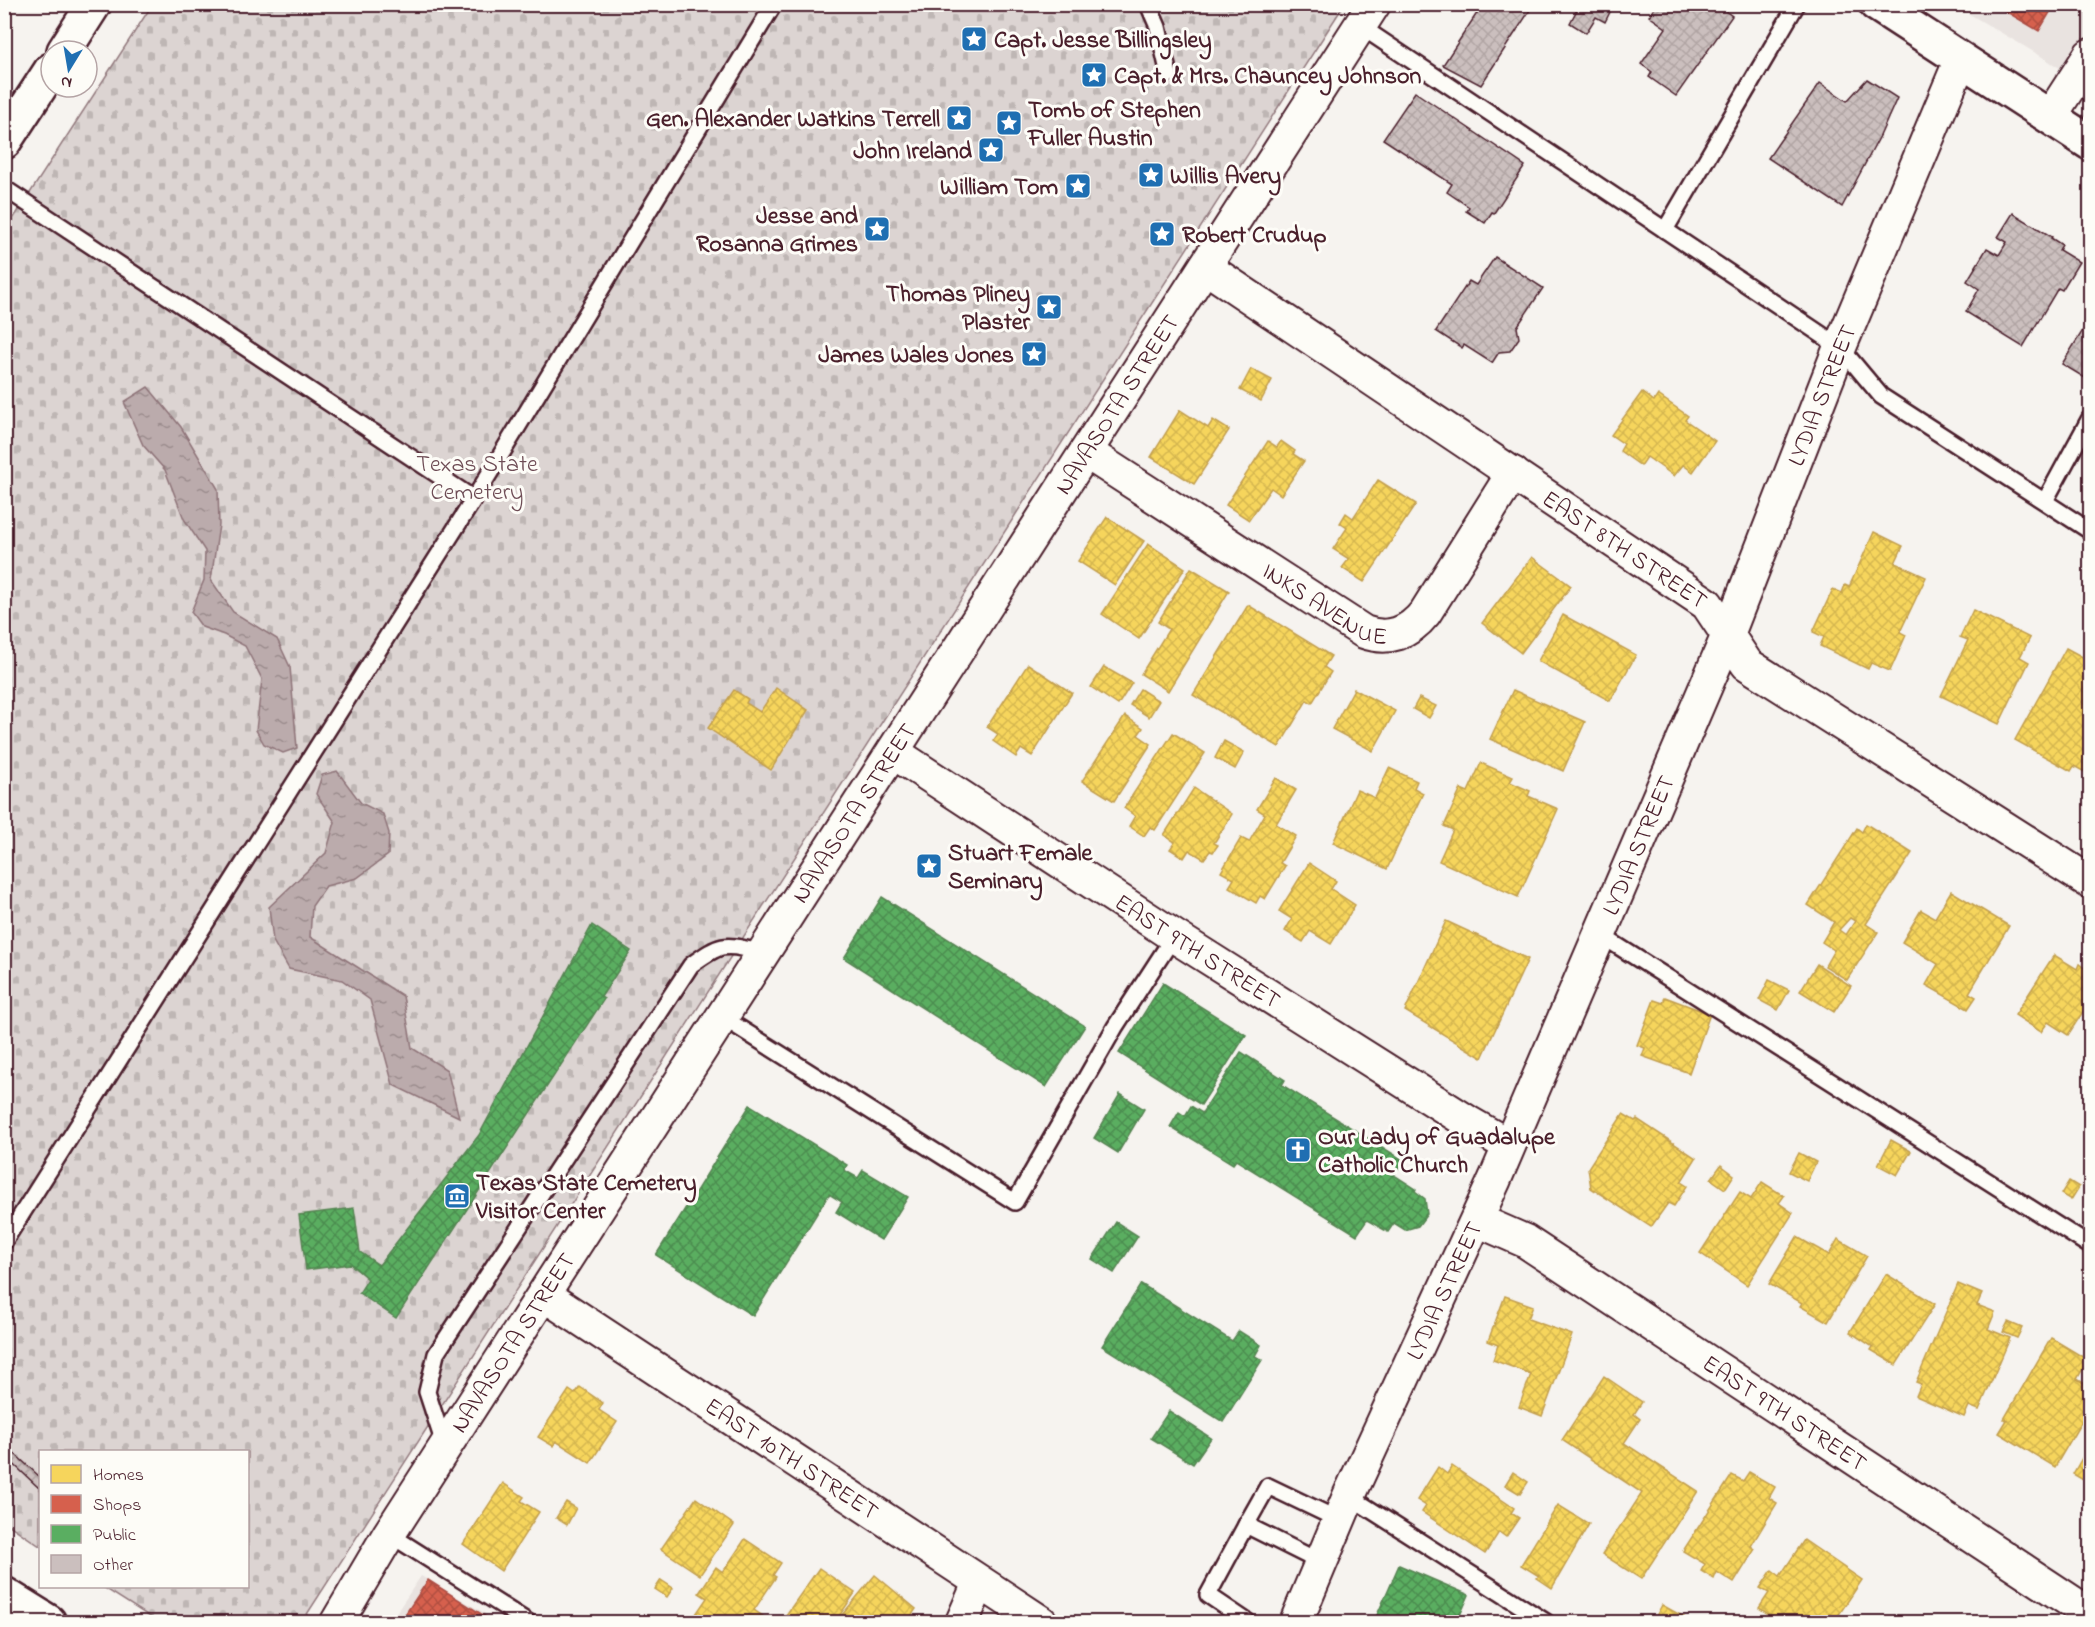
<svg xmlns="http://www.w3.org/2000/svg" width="2095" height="1627" viewBox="0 0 2095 1627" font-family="'Indie Flower',sans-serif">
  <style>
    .built { fill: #e9e3e0 }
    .cemetery { fill: url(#cemetery-stones); stroke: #937a7e; stroke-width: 1.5 }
    .water { fill: url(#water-ripples); stroke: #8e7378; stroke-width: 1.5 }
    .homes { fill: url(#homes-cross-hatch); stroke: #c29e4d; stroke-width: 1.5; fill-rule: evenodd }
    .shops { fill: url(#shops-cross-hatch); stroke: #ac4c43; stroke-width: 1.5 }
    .public { fill: url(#public-cross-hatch); stroke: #558351; stroke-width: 1.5 }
    .building { fill: url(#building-cross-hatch); stroke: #4a1f2b; stroke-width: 1.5 }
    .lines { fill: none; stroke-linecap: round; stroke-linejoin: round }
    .lane-casing { stroke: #4a1f2b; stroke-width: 20 }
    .street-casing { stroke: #4a1f2b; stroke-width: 36 }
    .secondary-casing { stroke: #4a1f2b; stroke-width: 38 }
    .primary-casing { stroke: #4a1f2b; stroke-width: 38 }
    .lane { stroke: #fdfcf7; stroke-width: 15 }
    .street { stroke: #fdfcf7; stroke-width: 32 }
    .secondary { stroke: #fdfcf7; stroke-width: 33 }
    .primary { stroke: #fdfcf7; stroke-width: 33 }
    .labels { text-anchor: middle; stroke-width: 6; stroke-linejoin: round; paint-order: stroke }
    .poi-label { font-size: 24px; font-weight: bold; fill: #4a1f2b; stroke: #fdfcf7; text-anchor: start }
    .street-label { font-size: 24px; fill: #4a1f2b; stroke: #fdfcf7 }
    .park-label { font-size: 24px; fill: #6e4c55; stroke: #fdfcf7 }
  </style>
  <defs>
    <pattern id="cemetery-stones" width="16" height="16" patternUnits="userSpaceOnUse" patternTransform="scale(1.5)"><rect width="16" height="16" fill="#dcd4d2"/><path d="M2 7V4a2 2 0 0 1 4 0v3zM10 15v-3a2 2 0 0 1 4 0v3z" fill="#beb6b4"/></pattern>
    <pattern id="water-ripples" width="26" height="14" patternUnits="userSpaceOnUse" patternTransform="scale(1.5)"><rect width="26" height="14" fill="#bbabac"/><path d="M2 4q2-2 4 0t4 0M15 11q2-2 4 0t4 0" fill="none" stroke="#9a8b8c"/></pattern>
    <pattern id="homes-cross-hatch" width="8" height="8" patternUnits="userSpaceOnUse" patternTransform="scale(1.5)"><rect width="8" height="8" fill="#f6d55c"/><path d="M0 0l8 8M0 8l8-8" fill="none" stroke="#d4b650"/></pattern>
    <pattern id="shops-cross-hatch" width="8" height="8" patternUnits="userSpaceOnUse" patternTransform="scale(1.5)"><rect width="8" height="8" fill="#d6604d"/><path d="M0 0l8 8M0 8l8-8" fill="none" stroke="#b04f40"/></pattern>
    <pattern id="public-cross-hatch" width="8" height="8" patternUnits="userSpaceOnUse" patternTransform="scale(1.5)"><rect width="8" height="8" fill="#5aae61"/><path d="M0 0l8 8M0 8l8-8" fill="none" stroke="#4c8d50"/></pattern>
    <pattern id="building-cross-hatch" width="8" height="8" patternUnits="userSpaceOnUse" patternTransform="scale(1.5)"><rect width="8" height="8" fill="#cbbfbe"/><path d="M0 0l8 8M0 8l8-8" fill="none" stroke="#b0a4a3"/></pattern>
  </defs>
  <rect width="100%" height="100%" fill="#f6f3ef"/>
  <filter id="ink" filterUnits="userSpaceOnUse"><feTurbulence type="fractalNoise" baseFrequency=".0167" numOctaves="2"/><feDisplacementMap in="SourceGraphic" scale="12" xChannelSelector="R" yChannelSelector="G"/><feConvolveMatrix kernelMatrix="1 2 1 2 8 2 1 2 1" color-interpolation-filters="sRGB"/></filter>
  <g filter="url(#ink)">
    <g class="built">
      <path d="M1954,5H2090V87L2039,55Z"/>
      <path d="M421,1576L500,1622H390Z"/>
    </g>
    <path class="cemetery" d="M152,5H1344L302,1622H158L103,1587L248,1586V1452H40V1546L5,1522L4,233Z"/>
    <g class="water">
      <path d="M148,387L181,427L218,489L219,525L211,580L233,612L277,639L290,667L297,748L283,753L264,744L256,730L262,679L245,646L224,635L202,627L191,612L204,580L205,551L184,519L165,470L143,445L124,402Z"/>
      <path d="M337,771L361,803L383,814L389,833L388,855L357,878L326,886L312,906L310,937L403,996L412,1048L447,1070L459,1117L393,1085L370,1000L342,980L289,969L273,941L269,907L326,853L335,822L316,794L322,775Z"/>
    </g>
    <g class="homes">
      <path d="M1251,369L1272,380L1261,401L1240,390Z"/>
      <path d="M1642,392L1654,401L1658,395L1688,416L1685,420L1715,441L1693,472L1683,465L1674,476L1647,457L1641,466L1620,451L1624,444L1611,435Z"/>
      <path d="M1180,410L1208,428L1213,420L1229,430L1194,484L1151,457Z"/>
      <path d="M1268,441L1277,447L1281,441L1295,451L1293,454L1304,461L1281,495L1271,488L1249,520L1226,505Z"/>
      <path d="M1378,480L1416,504L1364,582L1342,568L1349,559L1333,549L1347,528L1340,523L1346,513L1353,518Z"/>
      <path d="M1107,517L1144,541L1115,585L1078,561Z"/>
      <path d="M1874,532L1903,546L1895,563L1926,577L1900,632L1906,635L1890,671L1871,663L1868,669L1820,646L1824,637L1813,632L1833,589L1842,593L1845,585L1849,587Z"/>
      <path d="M1148,544L1185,568L1139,639L1102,614Z"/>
      <path d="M1532,557L1571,586L1521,653L1482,623Z"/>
      <path d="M1191,568L1229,591L1168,691L1141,674L1169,629L1158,622Z"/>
      <path d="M1248,605L1331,656L1324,667L1331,672L1312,703L1307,700L1279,747L1193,695Z"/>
      <path d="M1973,610L2030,638L2020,657L2029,662L1999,724L1941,696L1968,640L1960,637Z"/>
      <path d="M1563,615L1636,655L1610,701L1538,661Z"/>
      <path d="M2066,648L2090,661V775L2074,766L2071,771L2015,740Z"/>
      <path d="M1028,664L1072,693L1032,756L1021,749L1016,757L993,741L998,734L987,727Z"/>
      <path d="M1104,667L1132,683L1118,705L1091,687Z"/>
      <path d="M776,688L808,710L771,770L708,728L734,690L748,699L746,703L760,712Z"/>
      <path d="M1140,689L1159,701L1149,717L1130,705Z"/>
      <path d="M1354,689L1395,711L1373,751L1332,729Z"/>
      <path d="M1513,690L1585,722L1563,771L1490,739Z"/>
      <path d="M1419,698L1436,706L1429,718L1413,709Z"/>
      <path d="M1125,716L1143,728L1138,735L1151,744L1114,801L1082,781Z"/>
      <path d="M1173,733L1205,753L1155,830L1150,827L1144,836L1129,826L1135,816L1124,808Z"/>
      <path d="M1224,741L1244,752L1235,769L1215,758Z"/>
      <path d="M1481,763L1513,777L1510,782L1530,791L1528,796L1558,809L1518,897L1439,861L1453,830L1444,826L1461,789L1468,792Z"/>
      <path d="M1389,768L1417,781L1414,788L1423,793L1387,869L1333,843L1357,790L1375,798Z"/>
      <path d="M1276,778L1296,790L1276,824L1296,836L1280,863L1285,866L1265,899L1260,896L1256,903L1229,887L1234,879L1221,872L1241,838L1249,842L1265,814L1257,809Z"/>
      <path d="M1194,788L1232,814L1214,843L1218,845L1213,852L1210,851L1204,859L1189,850L1184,858L1170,849L1175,842L1164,835Z"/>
      <path d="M1866,824L1912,853L1866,924L1878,932L1847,980L1825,966L1834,950L1822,942L1834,922L1808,905L1857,828L1862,832ZM1850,918L1855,921L1846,935L1839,930Z"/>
      <path d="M1309,863L1336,881L1331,889L1355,905L1331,944L1310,931L1303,942L1285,931L1292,919L1279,911Z"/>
      <path d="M1951,891L2009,926L1969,993L1976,997L1968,1009L1926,985L1938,964L1902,942L1921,910L1935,918Z"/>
      <path d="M1446,921L1528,959L1482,1058L1405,1011Z"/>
      <path d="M2054,955L2077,969L2079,964L2090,972V1001L2068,1035L2048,1022L2041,1032L2015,1015Z"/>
      <path d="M1817,964L1851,986L1834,1012L1800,991Z"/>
      <path d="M1769,980L1789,990L1778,1010L1759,1000Z"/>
      <path d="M1665,997L1710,1014L1689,1073L1642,1056L1645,1048L1637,1045L1654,1000L1663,1003Z"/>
      <path d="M1623,1114L1635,1121L1637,1119L1696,1158L1681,1182L1687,1186L1674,1206L1668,1203L1651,1227L1591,1188L1588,1168Z"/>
      <path d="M1891,1140L1911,1151L1897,1175L1878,1165Z"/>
      <path d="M1799,1153L1816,1162L1807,1181L1789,1172Z"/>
      <path d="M1721,1165L1734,1175L1725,1189L1711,1179Z"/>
      <path d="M2069,1181L2079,1187L2071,1200L2061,1194Z"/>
      <path d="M1762,1182L1784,1196L1779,1203L1793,1213L1747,1285L1700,1253L1740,1192L1751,1199Z"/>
      <path d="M1797,1237L1829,1255L1838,1239L1867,1256L1828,1322L1800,1306L1802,1303L1769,1284Z"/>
      <path d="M1886,1274L1935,1304L1896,1365L1871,1350L1873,1347L1850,1332Z"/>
      <path d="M1958,1284L1982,1294L1977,1305L1995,1312L1988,1329L2010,1338L1979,1410L1969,1406L1964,1417L1916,1396L1921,1384L1916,1382Z"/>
      <path d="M1505,1296L1533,1306L1528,1319L1572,1335L1542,1416L1519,1407L1531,1374L1493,1360L1498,1345L1488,1341Z"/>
      <path d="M2008,1322L2022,1328L2017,1338L2003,1332Z"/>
      <path d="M2051,1338L2088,1360L2077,1379L2090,1387V1407L2055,1467L1999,1433L2007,1420L2004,1419Z"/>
      <path d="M1604,1376L1642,1402L1634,1414L1640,1419L1624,1443L1698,1491L1641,1579L1602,1554L1642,1493L1562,1440Z"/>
      <path d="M580,1387L603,1403L599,1410L617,1422L590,1463L556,1441L553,1446L538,1437L569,1390L575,1394Z"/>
      <path d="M2090,1444V1484L2073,1474Z"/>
      <path d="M1452,1466L1514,1508L1511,1513L1519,1518L1506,1537L1499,1532L1485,1554L1422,1512L1426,1506L1417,1500L1438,1467L1447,1474Z"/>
      <path d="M1513,1472L1528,1482L1520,1494L1505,1485Z"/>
      <path d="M1749,1472L1775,1487L1769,1498L1777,1503L1751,1546L1755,1549L1734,1583L1717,1572L1714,1579L1701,1571L1705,1564L1683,1551L1732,1475L1743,1481Z"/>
      <path d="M503,1483L524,1497L521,1501L539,1512L501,1571L463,1544Z"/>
      <path d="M696,1498L734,1525L700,1575L661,1549Z"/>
      <path d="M566,1502L576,1508L567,1525L556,1518Z"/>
      <path d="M1558,1505L1589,1524L1552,1588L1537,1578L1539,1576L1521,1565Z"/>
      <path d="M745,1539L781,1563L773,1575L776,1577L754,1610L764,1617L760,1622H708L696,1614L707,1598L699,1593L716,1567L723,1572Z"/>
      <path d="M1804,1540L1862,1580L1834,1622H1781L1759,1608L1769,1593L1760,1588L1772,1570L1780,1576Z"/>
      <path d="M819,1568L855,1593L835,1622H781Z"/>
      <path d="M875,1575L916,1609L911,1616L916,1620L915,1622H839L837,1621Z"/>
      <path d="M661,1580L673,1588L667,1597L655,1589Z"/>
      <path d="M1662,1605L1684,1617L1681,1622H1653Z"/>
    </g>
    <g class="shops">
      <path d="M1993,4H2058L2054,10L2052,9L2039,31Z"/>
      <path d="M428,1580L494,1622H400Z"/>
    </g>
    <g class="public">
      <path d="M882,897L1085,1026L1046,1087L844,958Z"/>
      <path d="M592,925L631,951L601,997L604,999L396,1318L359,1293L368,1279L350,1264L306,1270L299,1215L354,1208L360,1252L379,1265L479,1135Z"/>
      <path d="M1163,983L1246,1035L1201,1105L1119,1053Z"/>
      <path d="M1241,1052L1285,1080L1282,1085L1403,1160L1394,1175L1416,1189L1415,1191L1425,1199L1427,1214L1418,1226L1405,1230L1394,1223L1388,1232L1367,1220L1357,1235L1236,1160L1233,1164L1191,1138H1188L1170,1127L1179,1112L1185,1116L1191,1106L1202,1113Z"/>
      <path d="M1120,1094L1144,1109L1118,1153L1094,1138Z"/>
      <path d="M750,1105L847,1165L844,1170L858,1178L863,1170L908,1197L881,1240L836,1212L842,1202L829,1194L753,1316L656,1255Z"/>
      <path d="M1116,1222L1138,1236L1114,1273L1092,1259Z"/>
      <path d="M1141,1284L1232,1341L1239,1331L1261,1345L1255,1356L1262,1360L1223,1422L1102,1346Z"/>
      <path d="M1169,1411L1211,1438L1193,1464L1151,1438Z"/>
      <path d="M1399,1565L1469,1595L1457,1622H1374Z"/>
    </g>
    <g class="building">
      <path d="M1483,4H1534L1481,85L1443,65Z"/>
      <path d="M1580,4H1614L1605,22L1596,17L1586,33L1570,23Z"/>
      <path d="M1657,4H1716L1732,16L1676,96L1649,77L1652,72L1641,64L1666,28L1649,16Z"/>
      <path d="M1867,79L1897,98L1880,136L1842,207L1768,158L1820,83L1847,101Z"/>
      <path d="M1415,92L1525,166L1494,213L1492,212L1485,223L1466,211L1469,207L1447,192L1452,184L1383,139Z"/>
      <path d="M2013,213L2052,237L2051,238L2062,245L2059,250L2079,262L2062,290L2058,288L2023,347L1966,312L1979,289L1967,281L1987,248L1999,255L2007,242L1998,237Z"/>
      <path d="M1495,257L1543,288L1517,327L1519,338L1510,351L1499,352L1492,363L1464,345L1462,348L1436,331L1469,281L1476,285Z"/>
      <path d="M2090,319V381L2062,364Z"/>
      <path d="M4,1444L40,1477V1489L4,1455Z"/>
    </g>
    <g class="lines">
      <defs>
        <g id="lane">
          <path d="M1148,4L1158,27L1169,75"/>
          <path d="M1360,26L1840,347L1881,396L2090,531"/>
          <path d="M4,188L474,499"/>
          <path d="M1665,230L1797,4"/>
          <path d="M2045,501L2090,418"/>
          <path d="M1599,934L2090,1246"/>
          <path d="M722,1017L1015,1202L1115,1027L1174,936"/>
          <path d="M4,1242L474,499L774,4"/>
          <path d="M445,1447L427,1392L436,1354L691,965C724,941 724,944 763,953"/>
          <path d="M1349,1496L1546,1622"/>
          <path d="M1246,1525L1268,1486L1339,1520"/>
          <path d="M389,1534L528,1622"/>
          <path d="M1248,1622L1208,1595L1246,1525L1322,1563"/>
        </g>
        <g id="street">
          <path d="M2050,117L2090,55"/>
          <path id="s1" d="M1205,267L1707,604L1747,664L2090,882"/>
          <path id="s2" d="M1086,452L1364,632C1389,641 1409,633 1425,613L1513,473"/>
          <path id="s3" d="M893,752L1174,936L1468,1122L1508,1145"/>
          <path id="s4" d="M1477,1220L1525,1241L2090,1614"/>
          <path id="s5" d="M544,1295L1041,1622"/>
          <path id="s6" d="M337,1622L389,1534L1374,4"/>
          <path d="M962,1622L979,1583"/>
          <path id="s7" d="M1296,1622L1349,1496L1495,1179L1727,637L1840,347L1961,59"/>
        </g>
        <g id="secondary">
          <path d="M64,51L94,4"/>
          <path d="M4,142L51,70"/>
          <path d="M4,1594L49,1622"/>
        </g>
        <path id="primary" d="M1876,4L2090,143"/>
      </defs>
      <use href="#lane" class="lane-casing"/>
      <use href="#street" class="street-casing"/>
      <use href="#secondary" class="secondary-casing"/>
      <use href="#primary" class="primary-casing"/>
      <use href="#lane" class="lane"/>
      <use href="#street" class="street"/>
      <use href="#secondary" class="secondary"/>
      <use href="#primary" class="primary"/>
    </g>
  </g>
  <defs>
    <symbol id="sight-square" viewBox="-11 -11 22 22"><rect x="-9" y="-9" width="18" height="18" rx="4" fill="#1f6fb2" stroke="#fdfcf7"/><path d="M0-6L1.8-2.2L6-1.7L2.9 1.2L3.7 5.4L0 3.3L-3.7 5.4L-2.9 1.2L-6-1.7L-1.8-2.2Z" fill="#fff"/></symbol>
    <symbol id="church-square" viewBox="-11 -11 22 22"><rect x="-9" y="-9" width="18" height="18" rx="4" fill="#1f6fb2" stroke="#fdfcf7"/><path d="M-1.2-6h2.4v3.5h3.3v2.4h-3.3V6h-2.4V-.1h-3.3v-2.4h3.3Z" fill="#fff"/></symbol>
    <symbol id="museum-square" viewBox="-11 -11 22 22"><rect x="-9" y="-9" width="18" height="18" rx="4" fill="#1f6fb2" stroke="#fdfcf7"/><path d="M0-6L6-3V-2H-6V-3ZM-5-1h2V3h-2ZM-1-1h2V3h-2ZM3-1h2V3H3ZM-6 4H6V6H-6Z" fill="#fff"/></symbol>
  </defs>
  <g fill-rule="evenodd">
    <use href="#sight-square" x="959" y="24" width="30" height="30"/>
    <use href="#sight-square" x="1079" y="60" width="30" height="30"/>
    <use href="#sight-square" x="944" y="103" width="30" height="30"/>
    <use href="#sight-square" x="994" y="108" width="30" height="30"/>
    <use href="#sight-square" x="976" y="135" width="30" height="30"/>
    <use href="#sight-square" x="1136" y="160" width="30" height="30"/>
    <use href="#sight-square" x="1063" y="171" width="30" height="30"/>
    <use href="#sight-square" x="862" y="214" width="30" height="30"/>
    <use href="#sight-square" x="1147" y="219" width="30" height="30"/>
    <use href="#sight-square" x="1034" y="292" width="30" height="30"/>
    <use href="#sight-square" x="1019" y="339" width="30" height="30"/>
    <use href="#sight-square" x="914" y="851" width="30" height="30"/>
    <use href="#church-square" x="1283" y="1135" width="30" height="30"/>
    <use href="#museum-square" x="442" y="1181" width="30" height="30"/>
  </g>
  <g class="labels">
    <g class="poi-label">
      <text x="994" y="47">Capt. Jesse Billingsley</text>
      <text x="1114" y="83">Capt. &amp; Mrs. Chauncey Johnson</text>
      <text x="1028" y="117">Tomb of Stephen<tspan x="1028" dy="28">Fuller Austin</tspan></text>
      <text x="940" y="126" text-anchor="end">Gen. Alexander Watkins Terrell</text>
      <text x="972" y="158" text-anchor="end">John Ireland</text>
      <text x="1170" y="183">Willis Avery</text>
      <text x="1058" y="194" text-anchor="end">William Tom</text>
      <text x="858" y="223" text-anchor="end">Jesse and<tspan x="858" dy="28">Rosanna Grimes</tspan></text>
      <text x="1182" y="242">Robert Crudup</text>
      <text x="1030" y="301" text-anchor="end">Thomas Pliney<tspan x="1030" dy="28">Plaster</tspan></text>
      <text x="1014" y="362" text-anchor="end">James Wales Jones</text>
      <text x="948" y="860">Stuart Female<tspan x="948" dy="28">Seminary</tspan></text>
      <text x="1318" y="1144">Our Lady of Guadalupe<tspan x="1318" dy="28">Catholic Church</tspan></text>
      <text x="476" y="1190">Texas State Cemetery<tspan x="476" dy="28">Visitor Center</tspan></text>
    </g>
    <g class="street-label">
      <text dy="8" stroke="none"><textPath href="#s7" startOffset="1335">LYDIA STREET</textPath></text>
      <text dy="8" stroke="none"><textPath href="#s6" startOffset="1446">NAVASOTA STREET</textPath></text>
      <text dy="8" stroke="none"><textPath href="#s1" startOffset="506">EAST 8TH STREET</textPath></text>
      <text dy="8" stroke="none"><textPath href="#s2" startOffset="284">INKS AVENUE</textPath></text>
      <text dy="8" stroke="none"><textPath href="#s6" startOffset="960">NAVASOTA STREET</textPath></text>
      <text dy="8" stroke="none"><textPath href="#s7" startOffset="849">LYDIA STREET</textPath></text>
      <text dy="8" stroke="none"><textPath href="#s3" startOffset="364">EAST 9TH STREET</textPath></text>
      <text dy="8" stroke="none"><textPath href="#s7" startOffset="363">LYDIA STREET</textPath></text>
      <text dy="8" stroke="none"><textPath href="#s6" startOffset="330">NAVASOTA STREET</textPath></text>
      <text dy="8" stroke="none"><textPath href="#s4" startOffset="364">EAST 9TH STREET</textPath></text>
      <text dy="8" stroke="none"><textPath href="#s5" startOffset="297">EAST 10TH STREET</textPath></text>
    </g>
    <g class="park-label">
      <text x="477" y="471">Texas State<tspan x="477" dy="28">Cemetery</tspan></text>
    </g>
  </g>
  <rect width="2095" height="1627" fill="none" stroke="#fdfcf7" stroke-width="24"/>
  <rect x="12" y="12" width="2071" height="1603" fill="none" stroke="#4a1f2b" stroke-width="2" filter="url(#ink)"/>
  <rect x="39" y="1450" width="210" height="138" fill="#fdfcf7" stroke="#b5a4a5" stroke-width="1.5"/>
  <rect x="51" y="1465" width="30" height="18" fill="#f6d55c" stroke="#b5a4a5" stroke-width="1.5"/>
  <text x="93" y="1480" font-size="18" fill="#4a1f2b">Homes</text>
  <rect x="51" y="1495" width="30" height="18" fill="#d6604d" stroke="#b5a4a5" stroke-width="1.5"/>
  <text x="93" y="1510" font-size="18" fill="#4a1f2b">Shops</text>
  <rect x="51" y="1525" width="30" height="18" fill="#5aae61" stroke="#b5a4a5" stroke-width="1.5"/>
  <text x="93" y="1540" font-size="18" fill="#4a1f2b">Public</text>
  <rect x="51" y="1555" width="30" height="18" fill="#cbbfbe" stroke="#b5a4a5" stroke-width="1.5"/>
  <text x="93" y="1570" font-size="18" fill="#4a1f2b">Other</text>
  <g transform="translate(69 69) rotate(191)"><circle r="28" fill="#fdfcf7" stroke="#b5a4a5" stroke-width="1.5"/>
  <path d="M0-4.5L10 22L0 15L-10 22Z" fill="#1f6fb2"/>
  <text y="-9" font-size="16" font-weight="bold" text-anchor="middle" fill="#4a1f2b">N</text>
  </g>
</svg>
